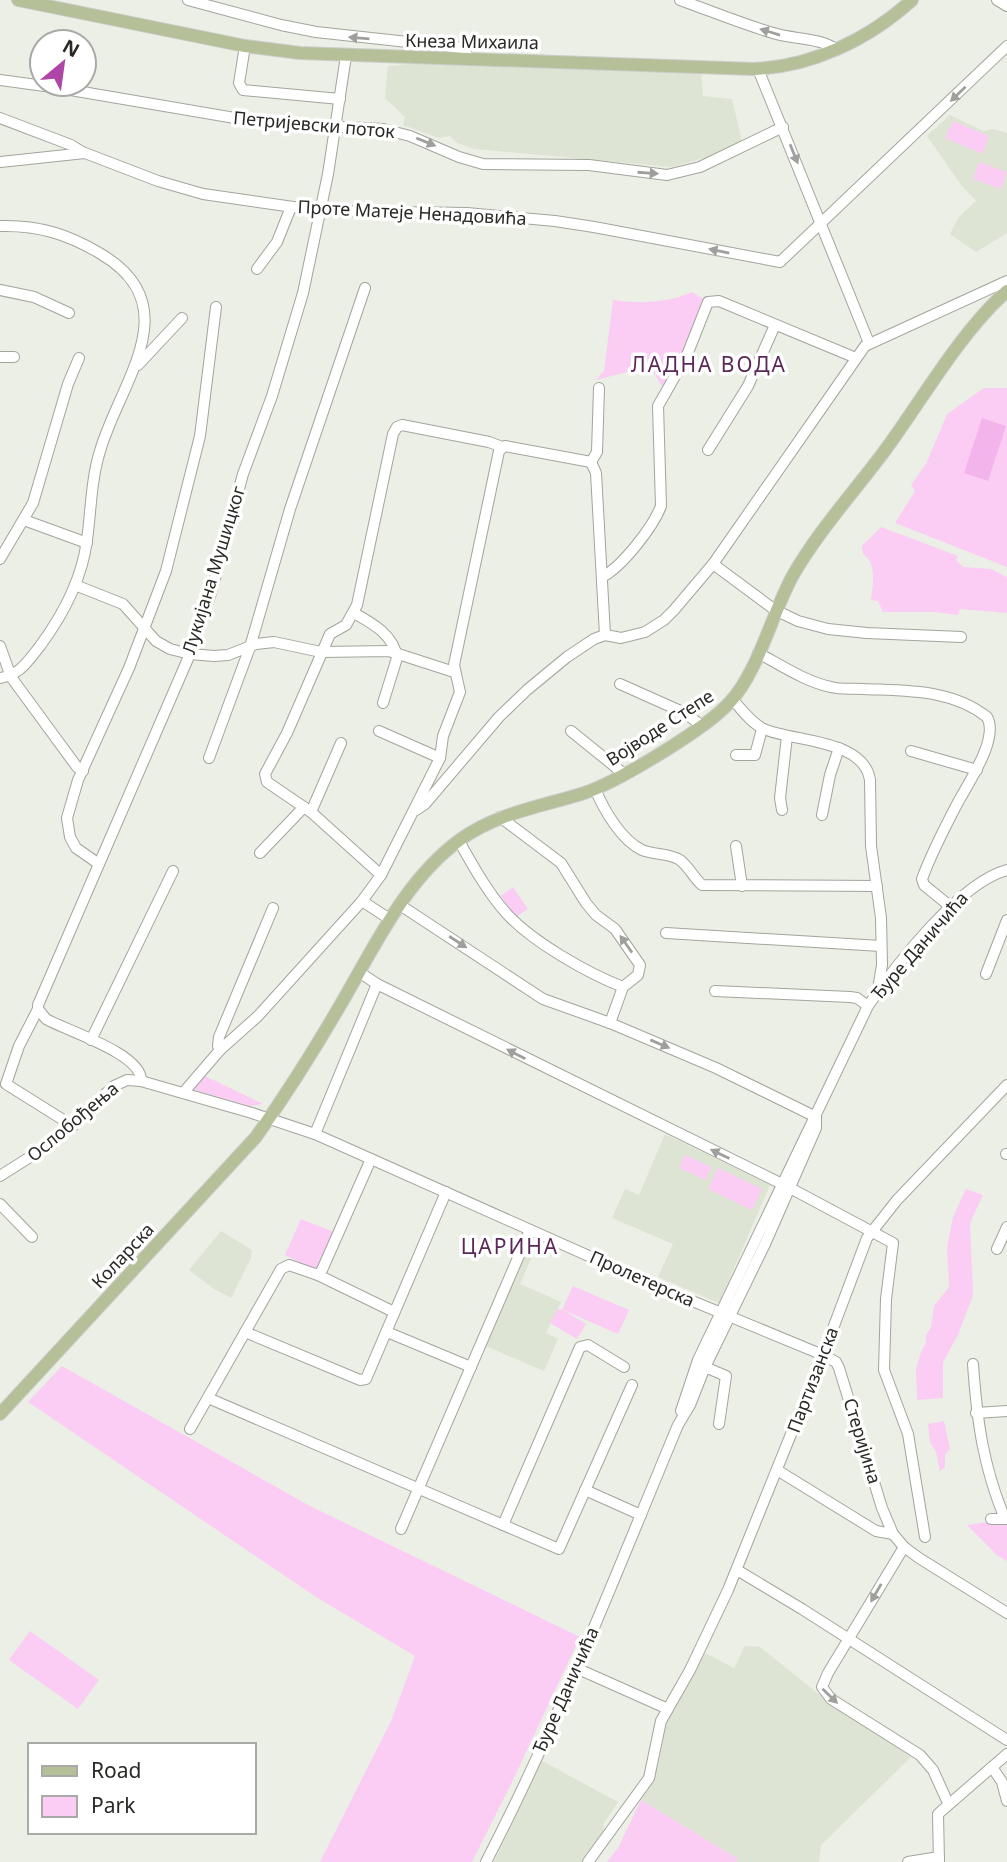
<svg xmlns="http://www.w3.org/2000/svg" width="1007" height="1862" viewBox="0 0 1007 1862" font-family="'Noto Sans',sans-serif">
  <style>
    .built { fill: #dee4d3 }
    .green { fill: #fbcdf5 }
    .water { fill: #f2b4eb }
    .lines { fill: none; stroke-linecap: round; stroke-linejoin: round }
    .minor-casing { stroke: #a2a59c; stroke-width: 12 }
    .major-casing { stroke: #cccccb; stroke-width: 14 }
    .minor { stroke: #fff; stroke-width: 10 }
    .major { stroke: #b5c099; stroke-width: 12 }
    .oneway { fill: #9f9f9d }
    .labels { text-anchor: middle; stroke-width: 7; stroke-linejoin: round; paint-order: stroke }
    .street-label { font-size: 18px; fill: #292a26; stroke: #fff }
    .quarter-label { font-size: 21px; letter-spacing: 2px; fill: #5b2857; stroke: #fff }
  </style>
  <rect width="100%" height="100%" fill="#ebefe5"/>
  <g class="built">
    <path d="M419,63L701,71L703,96L732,99L742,142L714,155L672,167L474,149L457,143L450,136L439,138L403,125L405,117L385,98L388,66Z"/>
    <path d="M950,115L983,131L994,129L1007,133V233L976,252L950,234L958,218L976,201L962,186L927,136Z"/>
    <path d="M665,1134L770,1185L719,1303L658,1277L673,1244L612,1218L625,1189L639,1195Z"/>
    <path d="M221,1231L252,1250L251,1258L231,1298L214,1289L189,1270Z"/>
    <path d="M528,1238L538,1243L520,1284L561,1302L546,1333L558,1339L544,1371L483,1345Z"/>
    <path d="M745,1646L760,1647L820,1695L911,1757L821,1845L819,1862H737L738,1859L641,1800L651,1785L658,1767L667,1721L705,1653L734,1668Z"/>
    <path d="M542,1761L618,1802L604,1823L603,1833L582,1862H494Z"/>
  </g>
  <g class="green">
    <path d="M953,121L989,136L983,154L945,138Z"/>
    <path d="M979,162L1007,172L1001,189L973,179Z"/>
    <path d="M692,292L705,300L680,362L663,388L650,366L596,380L604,371L613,300C641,304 666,303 692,292Z"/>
    <path d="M984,388H1007V567L895,523L915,491L911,485L926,464L947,414Z"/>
    <path d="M881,527L958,556L956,560L963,567L991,569L1007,577V613L960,609L958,615L935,612H883L878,601L871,600C873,585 877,563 863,554L862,546Z"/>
    <path d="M513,887L528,909L516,917L501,896Z"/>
    <path d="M203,1075L263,1104L250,1106L195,1090L194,1088Z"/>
    <path d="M685,1155L711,1167L706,1180L679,1168Z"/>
    <path d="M718,1168L762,1189L752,1210L708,1189Z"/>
    <path d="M966,1189L983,1195L970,1223L973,1295L958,1335L943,1362V1398L917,1400L916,1369L921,1352L926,1343V1335L931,1327L934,1306L949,1287L947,1247L953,1217Z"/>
    <path d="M301,1219L334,1232L317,1268H311L285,1255Z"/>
    <path d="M573,1286L629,1310L618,1334L563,1310L586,1324L577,1339L550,1323L558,1309L562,1310Z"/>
    <path d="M62,1366L310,1506L580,1637L513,1780L472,1862H320L391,1721L415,1656L316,1597L28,1402Z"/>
    <path d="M944,1421L950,1449L945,1454V1467L940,1471L936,1452L930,1442L928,1424Z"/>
    <path d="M990,1522L1007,1523V1561L998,1556L967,1525Z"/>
    <path d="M30,1631L99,1680L78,1709L9,1660Z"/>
    <path d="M641,1800L738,1859L737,1862H607L618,1848Z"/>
  </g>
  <path class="water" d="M982,418L1006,426L988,481L964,473Z"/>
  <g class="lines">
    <defs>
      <g id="minor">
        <path d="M188,0L281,25L316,32L463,48L469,58"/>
        <path d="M680,0C711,11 742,24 773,33C791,39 822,38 835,49"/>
        <path d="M997,0L1007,6"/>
        <path d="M245,46L239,83L243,90L340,99"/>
        <path d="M758,69L869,343"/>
        <path d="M0,80L59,88L264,123L383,129L410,136L459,157L483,164L589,165L667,175L700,167L783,127"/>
        <path d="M0,118L71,145L84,153"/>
        <path d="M0,162L85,153L158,181L203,194L321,211L467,213L555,221L594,227L780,262L1007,46"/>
        <path d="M0,226C38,225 68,234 101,254C189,306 120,382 100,451C91,480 91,511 87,540C82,579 63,615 40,646C28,661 20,675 0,678"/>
        <path d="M257,269L277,242L291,207"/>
        <path d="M0,290L34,297L69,313"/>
        <path d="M0,357H14"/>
        <path d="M138,365L182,318"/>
        <path d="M708,450L748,386L775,325"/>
        <path d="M591,462L596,473L605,635"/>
        <path d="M591,462L597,452L599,388"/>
        <path d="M24,520L87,543"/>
        <path d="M0,559L33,503L68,384L79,358"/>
        <path d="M713,564L775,610L798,621L828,629L867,633L961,637"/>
        <path d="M602,577C622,567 653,527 661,506L658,406L687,355L708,302L719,301L856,358"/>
        <path d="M75,585L123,604L156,641L170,649L190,654L214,656L228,655L256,644L274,642L321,652L389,651L454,672"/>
        <path d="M354,613C372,623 394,635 397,658L383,703"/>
        <path d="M0,646L11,677L77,767L83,771"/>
        <path d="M758,653C781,665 806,682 831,687C842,690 853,688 864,689C907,691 952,689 987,717C1000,740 965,787 955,808C943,831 931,854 922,879L924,885L951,907"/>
        <path d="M620,684L685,713L702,726"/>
        <path d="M733,700C742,710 752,724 764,729C794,742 864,739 870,780L871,846L881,918L882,965L878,989"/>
        <path d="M379,731L440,758"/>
        <path d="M571,731L624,774"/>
        <path d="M911,751L977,770"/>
        <path d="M736,755H755L762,729"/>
        <path d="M209,758L250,647L290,509L365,288"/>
        <path d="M595,789C604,810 621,840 642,850C654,855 669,853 680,860C689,867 694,878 702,885L877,886"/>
        <path d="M416,810L425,804L499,717L527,690L567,657L594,639L605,635L621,638L645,632L664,620L674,610L713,564L865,346L1007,281"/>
        <path d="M782,810L780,798L787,736"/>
        <path d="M311,812L341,743"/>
        <path d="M822,815L830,775L839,748"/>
        <path d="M500,817L561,863L586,903L596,915L615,929L640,965L638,975L623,987L610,1023"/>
        <path d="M459,841C473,866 488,893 507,914C533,942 587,973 623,987"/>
        <path d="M736,846L742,886"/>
        <path d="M260,853L304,807"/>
        <path d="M99,864L76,848L70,837L67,818L78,780L129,668L166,571L200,436L216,307"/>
        <path d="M381,875L311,812L267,782L265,774L287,733L330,634L346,625L357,605L393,434L397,427L402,425L489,442L502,447"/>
        <path d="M362,901L391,920"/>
        <path d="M400,905L543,999L610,1023L716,1068L816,1117"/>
        <path d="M666,933L881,946"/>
        <path d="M359,972L377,984L790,1188L893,1243L886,1299L884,1370L908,1434L925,1537"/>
        <path d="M986,974L1007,920"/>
        <path d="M715,991L850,997L857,998L868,1006"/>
        <path d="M38,1009L19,1046L6,1084L73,1126"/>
        <path d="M91,1040L173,871"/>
        <path d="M220,1050L218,1046L219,1037L273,908"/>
        <path d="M141,1081C143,1054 67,1031 46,1019L38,1009V1005L190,654L211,593L243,474L272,396L303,293L328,174L346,56"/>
        <path d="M183,1093L220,1050L258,1016L362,901L381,875L440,758L443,736L460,692L454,665L499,451L505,446L591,462"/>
        <path d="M315,1134L377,984"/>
        <path d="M1006,1154H1007"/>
        <path d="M0,1176L52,1143L114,1086L127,1080L141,1081L252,1113L315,1134L656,1286L823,1355L836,1362L839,1368L882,1508L893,1534L904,1547L919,1558L1007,1613"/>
        <path d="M0,1204L32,1237"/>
        <path d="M997,1249L1007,1227"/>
        <path d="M318,1275L394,1312"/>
        <path d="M245,1332L360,1380L366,1379L446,1192"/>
        <path d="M387,1332L471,1367"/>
        <path d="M973,1364C977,1421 983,1466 1005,1519"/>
        <path d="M705,1367L726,1376L719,1424"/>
        <path d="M208,1398L559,1549L632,1385"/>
        <path d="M681,1411L698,1360L868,1006C895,966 960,882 1007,870"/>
        <path d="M976,1413L1007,1411"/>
        <path d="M190,1429L281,1269L289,1265L318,1275L322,1270L371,1159"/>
        <path d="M777,1470L876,1531L893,1534"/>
        <path d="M585,1490L641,1515"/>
        <path d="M991,1519H1007"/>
        <path d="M503,1525L580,1347L588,1345L624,1367"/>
        <path d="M401,1529L530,1230"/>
        <path d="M904,1547L828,1673L822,1687L831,1699L920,1755L933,1770L948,1803"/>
        <path d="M737,1570L802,1609L1007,1740"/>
        <path d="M576,1668L668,1709"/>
        <path d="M992,1767L1002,1782L1007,1801"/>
        <path d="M486,1862C559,1721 617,1571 678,1425L690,1405L705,1367L765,1244L816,1128V1117"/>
        <path d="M588,1862L649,1778L661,1721L690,1670L728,1590L823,1355L867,1238L897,1200L1007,1085"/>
        <path d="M908,1862L939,1857"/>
        <path d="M939,1862L938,1814L1007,1754"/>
      </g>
      <g id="major">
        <path d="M18,0L245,46L300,53L753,69C812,67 869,39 912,0"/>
        <path d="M0,1414L256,1137C285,1096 313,1052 338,1009C373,950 404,880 461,839C498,813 539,807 581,794C615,784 707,728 730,702C758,672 772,614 792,577C818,531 855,491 886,449C922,400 962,330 1007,291"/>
      </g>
    </defs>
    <use href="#minor" class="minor-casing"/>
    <use href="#major" class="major-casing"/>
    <use href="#minor" class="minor"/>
    <use href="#major" class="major"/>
  </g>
  <defs><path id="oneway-solid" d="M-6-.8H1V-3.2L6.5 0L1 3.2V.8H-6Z" transform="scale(1.75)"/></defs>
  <g class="oneway">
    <use href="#oneway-solid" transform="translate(770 32) rotate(-163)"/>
    <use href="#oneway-solid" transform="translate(359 38) rotate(-175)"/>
    <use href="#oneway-solid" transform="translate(958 94) rotate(136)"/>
    <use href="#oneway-solid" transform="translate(426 142) rotate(22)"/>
    <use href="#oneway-solid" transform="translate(794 154) rotate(68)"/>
    <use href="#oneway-solid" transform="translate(648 173) rotate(4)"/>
    <use href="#oneway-solid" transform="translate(719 251) rotate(-169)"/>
    <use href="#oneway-solid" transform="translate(458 942) rotate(33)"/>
    <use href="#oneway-solid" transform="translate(626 944) rotate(-125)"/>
    <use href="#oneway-solid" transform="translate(660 1044) rotate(23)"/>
    <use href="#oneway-solid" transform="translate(516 1054) rotate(-153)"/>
    <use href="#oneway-solid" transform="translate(720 1154) rotate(-154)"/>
    <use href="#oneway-solid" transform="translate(876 1593) rotate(120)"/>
    <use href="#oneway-solid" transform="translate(830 1696) rotate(44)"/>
  </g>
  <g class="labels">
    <g class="street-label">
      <text transform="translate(472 42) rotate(1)" y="6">Кнеза Михаила</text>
      <text transform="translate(314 125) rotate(5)" y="6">Петријевски поток</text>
      <text transform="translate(412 213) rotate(3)" y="6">Проте Матеје Ненадовића</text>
      <text transform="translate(214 570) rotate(-73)" y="6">Лукијана Мушицког</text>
      <text transform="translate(660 728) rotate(-33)" y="6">Војводе Степе</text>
      <text transform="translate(920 946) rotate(-49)" y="6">Ђуре Даничића</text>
      <text transform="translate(73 1122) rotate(-40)" y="6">Ослобођења</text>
      <text transform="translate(123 1256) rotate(-47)" y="6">Коларска</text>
      <text transform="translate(642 1279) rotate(24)" y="6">Пролетерска</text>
      <text transform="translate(813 1380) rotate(-69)" y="6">Партизанска</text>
      <text transform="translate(862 1441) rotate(73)" y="6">Стеријина</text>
      <text transform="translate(566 1690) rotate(-66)" y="6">Ђуре Даничића</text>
    </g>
    <g class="quarter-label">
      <text x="709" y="372">ЛАДНА ВОДА</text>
      <text x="510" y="1254">ЦАРИНА</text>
    </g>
  </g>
  <rect x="28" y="1743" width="228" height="91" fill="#ffffff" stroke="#a9aaa8" stroke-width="2"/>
  <rect x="42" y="1766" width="35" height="10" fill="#b5c099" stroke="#a9aaa8" stroke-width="2"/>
  <text x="91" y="1778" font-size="21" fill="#292a26">Road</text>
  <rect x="42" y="1796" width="35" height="21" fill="#fbcdf5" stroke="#a9aaa8" stroke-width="2"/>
  <text x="91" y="1813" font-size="21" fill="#292a26">Park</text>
  <g transform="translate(63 63) rotate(29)"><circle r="33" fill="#ffffff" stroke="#a9aaa8" stroke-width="2"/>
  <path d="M0-5L12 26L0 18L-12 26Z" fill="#ae45a7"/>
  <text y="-10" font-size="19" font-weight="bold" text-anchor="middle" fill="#292a26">N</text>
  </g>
</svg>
